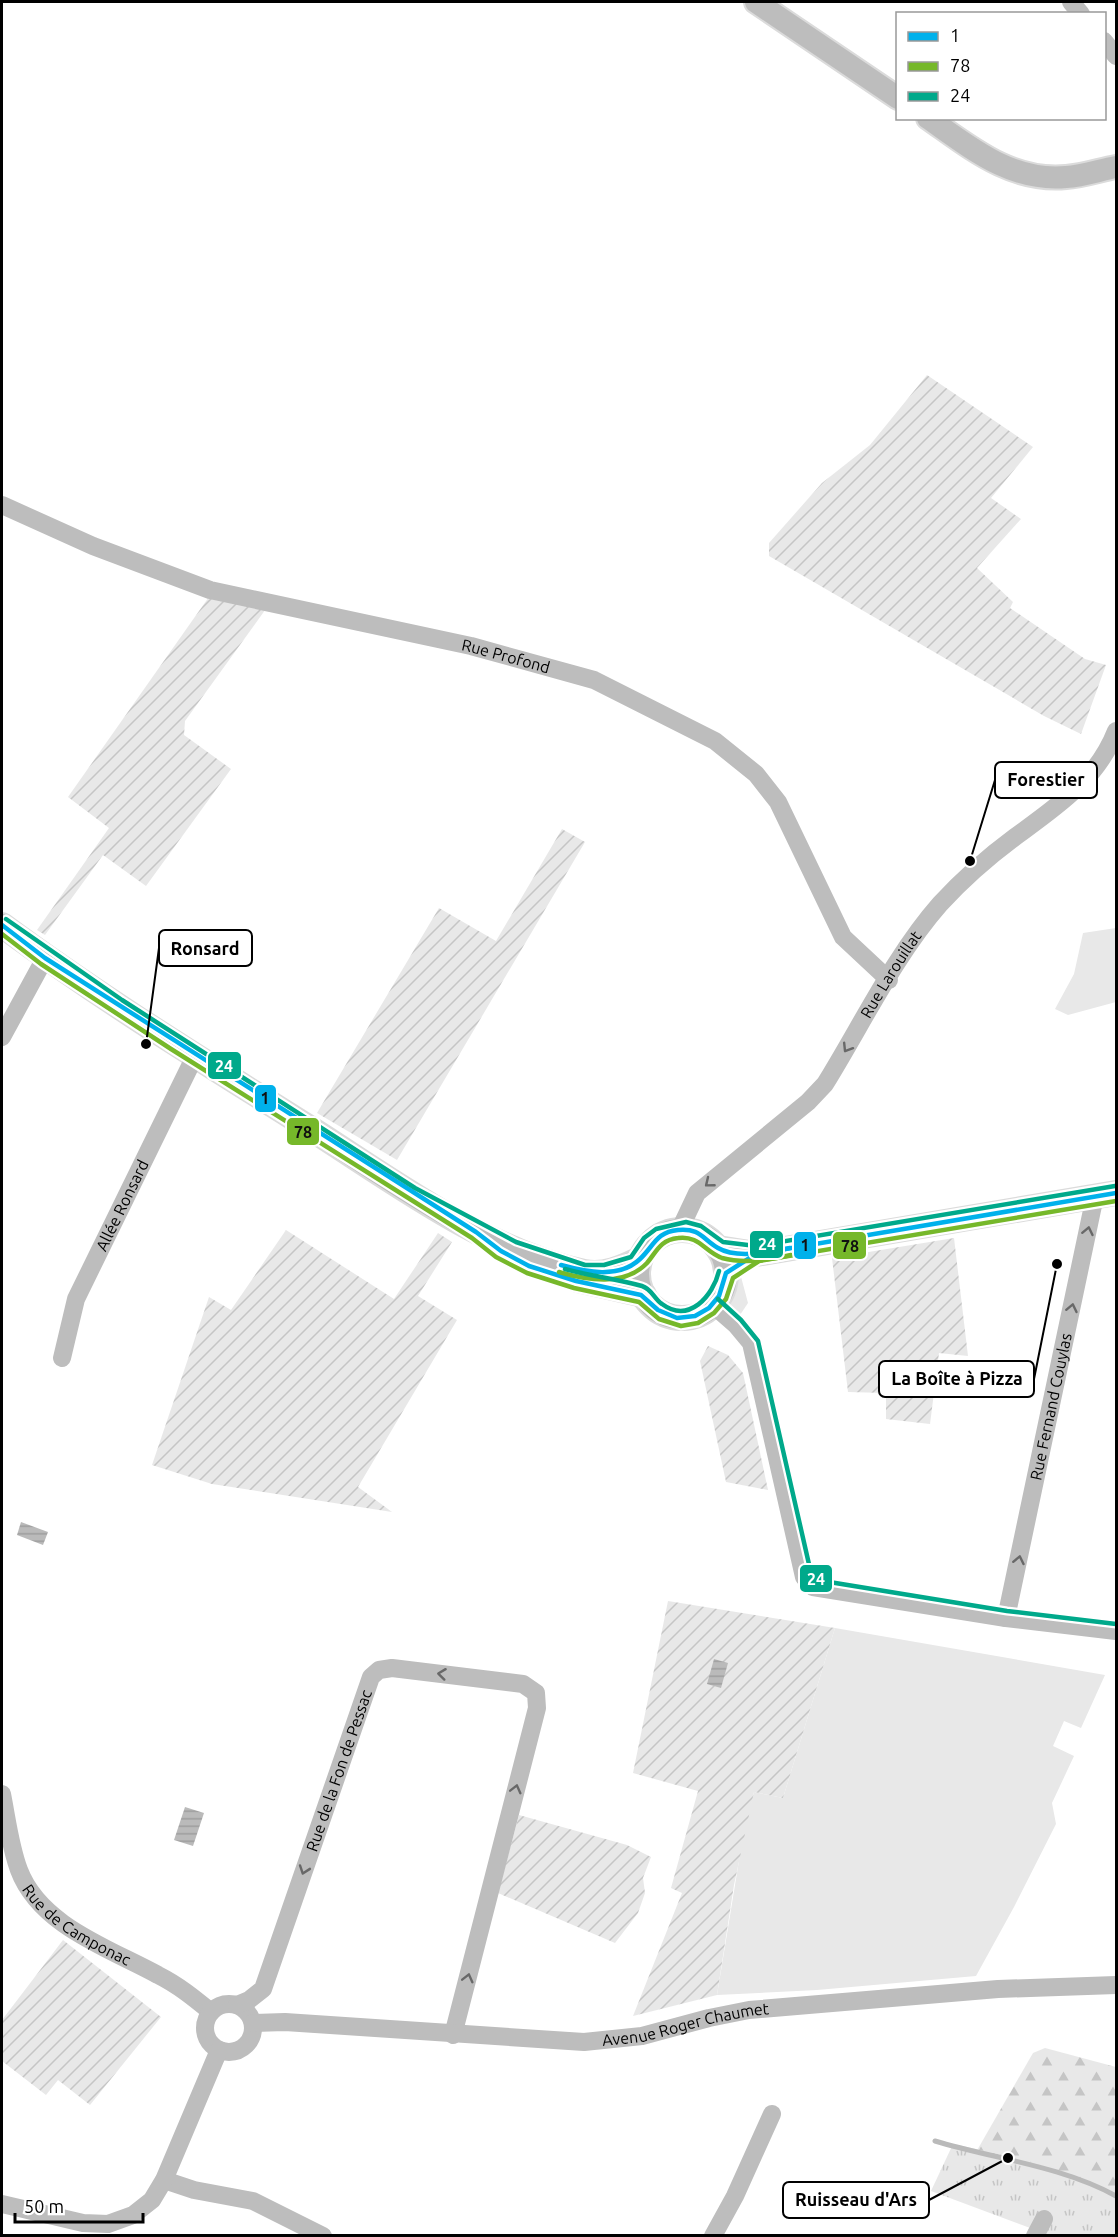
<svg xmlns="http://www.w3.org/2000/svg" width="1118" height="2237" viewBox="0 0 1118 2237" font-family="Ubuntu,sans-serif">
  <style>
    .grass { fill: #e8e8e8 }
    .forest { fill: url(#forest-firs) }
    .park { fill: url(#park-tufts) }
    .garden { fill: url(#garden-furrows) }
    .water { fill: url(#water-rules) }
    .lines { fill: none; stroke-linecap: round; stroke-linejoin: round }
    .stream { stroke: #bababa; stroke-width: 5 }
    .major-casing { stroke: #dbdbdb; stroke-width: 26 }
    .minor { stroke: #bdbdbd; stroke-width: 18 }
    .major { stroke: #bdbdbd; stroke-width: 22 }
    .bus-1-casing { stroke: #fff; stroke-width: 9 }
    .bus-2-casing { stroke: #fff; stroke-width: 9 }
    .bus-3-casing { stroke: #fff; stroke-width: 9 }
    .bus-1 { stroke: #00b1eb; stroke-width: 4.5 }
    .bus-2 { stroke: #76b82a; stroke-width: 4.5 }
    .bus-3 { stroke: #00a98b; stroke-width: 4.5 }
    .oneway { stroke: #686868 }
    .labels { text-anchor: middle; stroke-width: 5; stroke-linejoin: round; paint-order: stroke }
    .street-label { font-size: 16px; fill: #000; stroke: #fff }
    .leader { fill: none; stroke: #000; stroke-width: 2 }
    .callout-dot { fill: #000; stroke: #fff; stroke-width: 2 }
    .callout { fill: #fff; stroke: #000; stroke-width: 2 }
    .callout-label { font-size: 18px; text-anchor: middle; font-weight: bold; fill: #000 }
    .line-badge { stroke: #fff; stroke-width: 2 }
    .badge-label { font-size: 16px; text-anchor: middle; font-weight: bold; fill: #fff }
    .pale-badge-label { font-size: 16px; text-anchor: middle; font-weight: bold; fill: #111 }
  </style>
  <defs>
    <pattern id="forest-firs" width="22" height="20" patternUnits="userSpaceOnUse" patternTransform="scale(1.5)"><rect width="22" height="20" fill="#e8e8e8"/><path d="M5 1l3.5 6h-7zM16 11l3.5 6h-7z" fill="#c5c5c5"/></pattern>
    <pattern id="park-tufts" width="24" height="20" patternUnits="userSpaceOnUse" patternTransform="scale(1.5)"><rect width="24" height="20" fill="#e8e8e8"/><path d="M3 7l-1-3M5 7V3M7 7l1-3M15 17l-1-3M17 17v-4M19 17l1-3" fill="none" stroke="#c5c5c5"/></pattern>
    <pattern id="garden-furrows" width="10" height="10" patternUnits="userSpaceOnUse" patternTransform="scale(1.5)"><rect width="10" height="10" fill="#e8e8e8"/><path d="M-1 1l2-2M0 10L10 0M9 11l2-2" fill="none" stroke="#c5c5c5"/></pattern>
    <pattern id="water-rules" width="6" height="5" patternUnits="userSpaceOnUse" patternTransform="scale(1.5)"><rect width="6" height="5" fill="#bababa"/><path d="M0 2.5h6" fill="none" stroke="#9e9e9e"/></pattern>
  </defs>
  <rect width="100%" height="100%" fill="#fff"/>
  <g class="grass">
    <path d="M1116,928V1002L1068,1015L1055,1009L1074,974L1083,933Z"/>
    <path d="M740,1273L748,1303L740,1315L734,1314L726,1302L734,1280Z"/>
    <path d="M835,1628L1105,1675L1081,1728L1064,1721L1053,1746L1074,1756L1052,1803L1056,1824L1014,1907L976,1976L817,1990L717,1995L744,1830L754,1792L783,1798Z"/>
  </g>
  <path class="forest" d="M1045,2048L1116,2067V2235L964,2173L1033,2053Z"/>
  <path class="park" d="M953,2144C1009,2156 1065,2169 1116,2195V2235H1049L931,2191Z"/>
  <g class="garden">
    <path d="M927,375L1033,447L991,498L1021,519L977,568L1013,602L1010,608L1085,659L1106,665L1081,734L1044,716L769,556V543L822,483L870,445Z"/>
    <path d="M211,594L268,606L185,721L184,735L231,769L146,886L103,855L45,935L37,930L109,828L68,797Z"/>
    <path d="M562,829L585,842L397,1160L317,1113L439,908L496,941Z"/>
    <path d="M286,1230L394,1299L438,1233L452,1242L418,1296L457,1320L358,1487L392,1512L212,1484L152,1465L209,1297L231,1310Z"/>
    <path d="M954,1238L968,1356L939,1353L930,1424L886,1419V1393L848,1392L832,1258Z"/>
    <path d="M708,1346L728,1355L743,1373L768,1490L726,1482L700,1361Z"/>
    <path d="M668,1601L835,1628L783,1798L754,1792L734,1885L717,1995L633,2016L682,1893L671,1888L698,1791L633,1773Z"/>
    <path d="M519,1815L627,1845L651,1857L643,1878L645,1893L638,1913L615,1943L498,1893Z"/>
    <path d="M63,1940L161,2017L90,2105L58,2080L46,2095L2,2061V2020Z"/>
  </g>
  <g class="water">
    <path d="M21,1522L48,1532L43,1545L17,1535Z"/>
    <path d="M714,1659L728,1663L721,1688L707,1684Z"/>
    <path d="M185,1807L204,1813L193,1846L174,1840Z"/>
  </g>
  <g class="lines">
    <path class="stream" d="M935,2141C995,2159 1061,2166 1116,2196"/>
    <defs>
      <g id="major">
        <path d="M756,2L898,98"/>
        <path d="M928,118C971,148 1011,182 1066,177C1083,176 1100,170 1116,167"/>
        <path d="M2,925C103,1000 210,1065 316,1132C397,1184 489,1252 584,1272C604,1276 622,1268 640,1259"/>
        <circle cx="682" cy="1274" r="44"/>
        <path d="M718,1248L756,1254L1116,1193"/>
        <path d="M578,1280L644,1295"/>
      </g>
    </defs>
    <use href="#major" class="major-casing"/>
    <g class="minor">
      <path d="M1071,2L1081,14"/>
      <path d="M1104,41L1116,56"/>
      <path id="s1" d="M2,505L93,546L210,590L471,646L594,680L715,741L756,774L778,802L843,937L889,980"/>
      <path d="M2,1037L45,958"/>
      <path id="s2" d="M680,1229L697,1193L808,1102L825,1084C861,1026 895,955 940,904C962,880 988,857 1015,837C1056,807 1097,780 1116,731"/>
      <path d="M713,1305L736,1325L751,1343L804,1577L813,1587L1006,1618L1116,1631"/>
      <path id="s3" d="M62,1358L76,1299L195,1056"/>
      <path id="s4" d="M1006,1618L1095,1196"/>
      <path id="s5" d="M2,1794C7,1819 10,1846 19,1870C40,1926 111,1949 158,1975C178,1985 194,1998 211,2012"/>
      <circle cx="229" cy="2028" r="24"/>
      <path id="s6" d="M237,2005L249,2000L263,1989L371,1677L379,1670L392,1668L523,1684L536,1693L537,1708L453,2035"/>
      <path id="s7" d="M253,2023L285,2022L584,2042L642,2036L709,2018L749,2010L998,1989L1116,1985"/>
      <path d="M164,2180L194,2190L253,2201L323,2236"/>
      <path d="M2,2204L83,2223L108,2224L133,2215L152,2200L164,2180L219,2050"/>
      <path d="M713,2236L735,2196L772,2114"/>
      <path d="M1035,2236L1044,2219"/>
    </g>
    <use href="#major" class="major"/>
    <defs>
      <g id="bus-1">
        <path d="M2,925L45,958L476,1232L501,1251L529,1266L576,1281L641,1295L658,1310L677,1318L695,1316L709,1308L719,1296L726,1273L756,1254L1116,1193"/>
        <path d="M561,1265C586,1272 619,1279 640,1259C654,1246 656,1232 678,1230C701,1228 702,1239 718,1248C737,1259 769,1252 790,1248"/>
      </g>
      <g id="bus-2">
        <path d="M2,934L41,964L171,1049L472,1238L496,1257L527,1273L574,1288L639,1302L659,1319L681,1326L698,1323L714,1313L726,1299L733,1278L759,1261L1116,1201"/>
        <path d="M559,1272C587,1280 624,1287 647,1263C657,1251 660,1240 678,1238C699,1235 705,1252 722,1258C744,1264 770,1260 791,1255"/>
      </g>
      <g id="bus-3">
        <path d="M6,919L122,1000L415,1188L516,1242L585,1265H604L631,1257L644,1238L656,1229L686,1222L701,1226L723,1242L756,1246L1115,1186"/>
        <path d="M565,1269C590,1276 617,1279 642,1286C652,1289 654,1299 662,1304C689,1324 713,1296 719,1271"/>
        <path d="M718,1299L741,1320L758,1341L811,1573L817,1580L1007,1611L1116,1624"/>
      </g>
    </defs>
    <use href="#bus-1" class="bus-1-casing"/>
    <use href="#bus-2" class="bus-2-casing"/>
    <use href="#bus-3" class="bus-3-casing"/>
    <use href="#bus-1" class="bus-1"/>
    <use href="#bus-2" class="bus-2"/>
    <use href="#bus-3" class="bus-3"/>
  </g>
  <defs><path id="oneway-chevron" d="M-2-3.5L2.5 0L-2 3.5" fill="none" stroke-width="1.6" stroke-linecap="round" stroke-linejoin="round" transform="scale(1.5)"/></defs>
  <g class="oneway">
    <use href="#oneway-chevron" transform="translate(847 1048) rotate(122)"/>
    <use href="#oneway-chevron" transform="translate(709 1183) rotate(141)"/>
    <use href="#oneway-chevron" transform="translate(1088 1231) rotate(-78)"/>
    <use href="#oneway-chevron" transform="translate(1072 1308) rotate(-78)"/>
    <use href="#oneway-chevron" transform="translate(1019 1560) rotate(-78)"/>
    <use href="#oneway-chevron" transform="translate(442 1674) rotate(-173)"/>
    <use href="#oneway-chevron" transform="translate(516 1789) rotate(-76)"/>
    <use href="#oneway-chevron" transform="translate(304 1870) rotate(109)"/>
    <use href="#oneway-chevron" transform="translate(468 1978) rotate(-76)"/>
  </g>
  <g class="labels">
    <g class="street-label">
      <text dy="6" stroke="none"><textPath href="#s1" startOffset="528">Rue Profond</textPath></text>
      <text dy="6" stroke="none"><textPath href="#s2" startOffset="336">Rue Larouillat</textPath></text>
      <text dy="6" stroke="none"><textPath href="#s3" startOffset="165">Allée Ronsard</textPath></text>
      <text dy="6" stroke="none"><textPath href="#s4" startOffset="216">Rue Fernand Couylas</textPath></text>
      <text dy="6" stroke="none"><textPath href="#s6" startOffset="262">Rue de la Fon de Pessac</textPath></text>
      <text dy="6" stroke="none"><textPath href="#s5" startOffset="160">Rue de Camponac</textPath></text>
      <text dy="6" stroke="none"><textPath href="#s7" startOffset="435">Avenue Roger Chaumet</textPath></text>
    </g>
  </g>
  <path class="leader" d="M970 861L995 780M146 1044L159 948M1057 1264L1034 1379M1008 2158L929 2200"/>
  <g class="callout-dot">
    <circle cx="970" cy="861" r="6"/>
    <circle cx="146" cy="1044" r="6"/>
    <circle cx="1057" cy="1264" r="6"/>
    <circle cx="1008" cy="2158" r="6"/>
  </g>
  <g class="callout">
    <rect x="995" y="762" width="102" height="36" rx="6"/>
    <rect x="159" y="930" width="93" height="36" rx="6"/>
    <rect x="879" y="1361" width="155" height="36" rx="6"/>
    <rect x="783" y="2182" width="146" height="36" rx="6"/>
  </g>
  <g class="callout-label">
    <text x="1046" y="786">Forestier</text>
    <text x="205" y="955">Ronsard</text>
    <text x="957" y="1385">La Boîte à Pizza</text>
    <text x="856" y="2206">Ruisseau d'Ars</text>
  </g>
  <g class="line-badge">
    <rect x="207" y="1051" width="35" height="29" rx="6" fill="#00a98b"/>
    <rect x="254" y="1084" width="23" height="29" rx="6" fill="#00b1eb"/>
    <rect x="286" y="1117" width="34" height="29" rx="6" fill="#76b82a"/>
    <rect x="749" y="1230" width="35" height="29" rx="6" fill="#00a98b"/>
    <rect x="793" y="1231" width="24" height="29" rx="6" fill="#00b1eb"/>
    <rect x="832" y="1231" width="35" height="29" rx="6" fill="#76b82a"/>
    <rect x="799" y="1564" width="34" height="29" rx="6" fill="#00a98b"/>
  </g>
  <g class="badge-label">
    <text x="224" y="1072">24</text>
    <text x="767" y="1250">24</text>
    <text x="816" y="1585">24</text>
  </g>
  <g class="pale-badge-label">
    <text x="265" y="1104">1</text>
    <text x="303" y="1138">78</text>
    <text x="805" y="1251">1</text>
    <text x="850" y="1252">78</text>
  </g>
  <rect width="1118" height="2237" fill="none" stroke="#000000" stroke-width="6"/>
  <rect x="896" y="12" width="210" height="108" fill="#ffffff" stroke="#999999" stroke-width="1.5"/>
  <rect x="908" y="32" width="30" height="9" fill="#00b1eb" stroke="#999999" stroke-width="1.5"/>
  <text x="950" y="42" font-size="18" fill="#000000">1</text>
  <rect x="908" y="62" width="30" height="9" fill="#76b82a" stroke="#999999" stroke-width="1.5"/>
  <text x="950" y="72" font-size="18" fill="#000000">78</text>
  <rect x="908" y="92" width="30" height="9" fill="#00a98b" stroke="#999999" stroke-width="1.5"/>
  <text x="950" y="102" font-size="18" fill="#000000">24</text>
  <path d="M15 2213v9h128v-9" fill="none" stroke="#000000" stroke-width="3"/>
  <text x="24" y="2213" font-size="18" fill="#000000" stroke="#ffffff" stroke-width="4.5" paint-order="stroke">50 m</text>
</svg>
